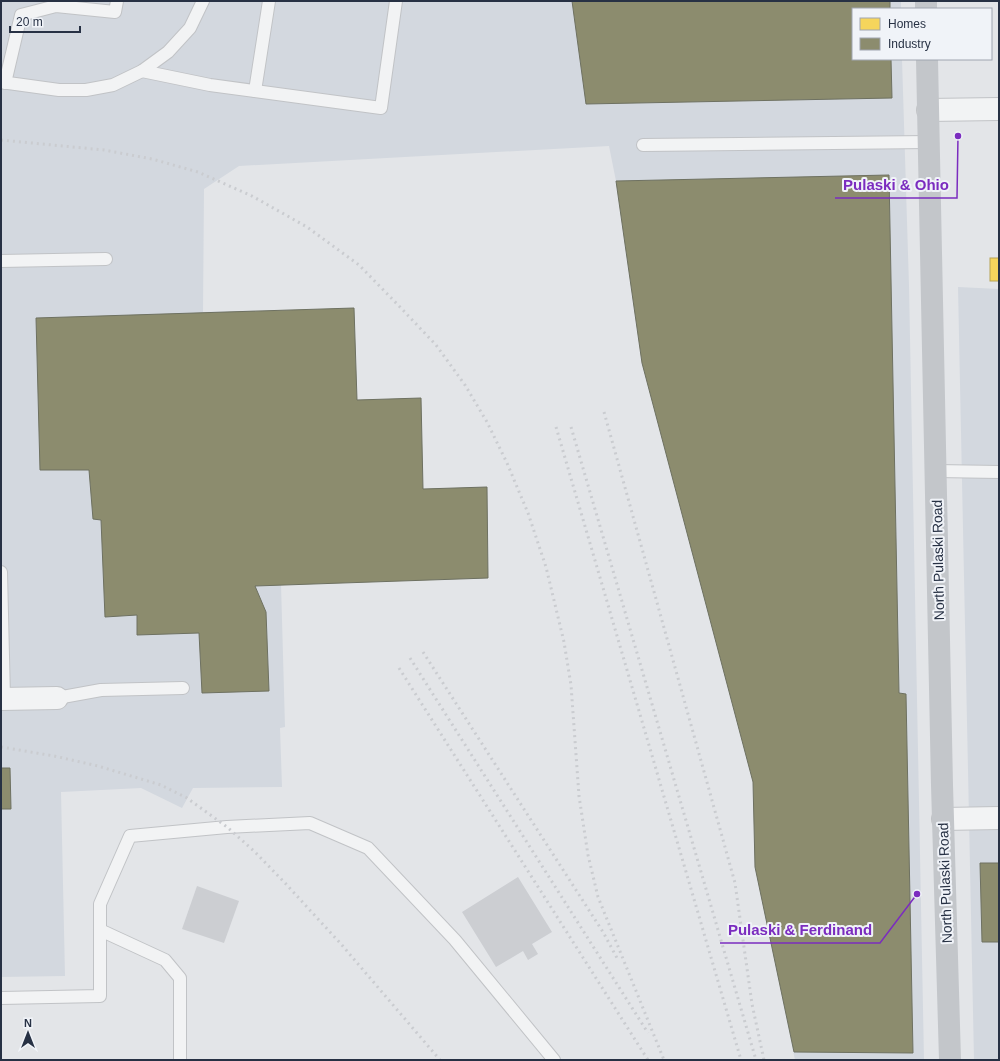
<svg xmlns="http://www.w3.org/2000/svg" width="1000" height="1061" viewBox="0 0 1000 1061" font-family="Arial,sans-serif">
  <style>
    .built { fill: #d3d8df }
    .homes { fill: #f6d55c; stroke: #b8a455 }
    .industry { fill: #8c8c6e; stroke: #6e7161 }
    .building { fill: #ccced2 }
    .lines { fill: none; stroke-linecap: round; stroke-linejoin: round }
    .service-casing { stroke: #c1c3c6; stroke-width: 14 }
    .minor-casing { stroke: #c1c3c6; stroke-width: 24 }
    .tertiary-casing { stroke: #c1c3c6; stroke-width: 24 }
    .service { stroke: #f2f3f4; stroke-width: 12 }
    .minor { stroke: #f2f3f4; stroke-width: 22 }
    .tertiary { stroke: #f2f3f4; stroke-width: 22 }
    .secondary { stroke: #c3c6ca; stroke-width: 22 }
    .rail { stroke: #caccd0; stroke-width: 3; stroke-dasharray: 2 4; stroke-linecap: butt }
    .labels { text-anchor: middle; stroke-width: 4; stroke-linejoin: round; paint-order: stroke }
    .street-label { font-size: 14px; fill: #273144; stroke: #f0f3f8 }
    .leader { fill: none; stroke: #7b2cbf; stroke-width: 1.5 }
    .callout-dot { fill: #7b2cbf; stroke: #f0f3f8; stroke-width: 1.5 }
    .callout-label { font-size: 15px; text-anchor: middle; font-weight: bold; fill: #7b2cbf; stroke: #f0f3f8; stroke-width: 4; stroke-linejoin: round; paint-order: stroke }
  </style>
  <rect width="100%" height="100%" fill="#e3e5e8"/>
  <g class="built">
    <path d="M1,1H901V9H853V59H902L909,286L924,1060H795L755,867L753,782L642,363L616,181L609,146L239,166L204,189L203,312L354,308L357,400L421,398L423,489L487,487L488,578L281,584L285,727L280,728L282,787L193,788L182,808L141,788L61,792L65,976L1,977Z"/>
    <path d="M958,287L999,289V1060H974Z"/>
  </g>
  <rect class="homes" x="990" y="258" width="9" height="23"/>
  <g class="industry">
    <path d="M572,1H890V9H853V59H891L892,98L586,104Z"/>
    <path d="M889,175L899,693L906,694L913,1053L794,1052L755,867L753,782L642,363L616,181Z"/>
    <path d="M354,308L357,400L421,398L423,489L487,487L488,578L255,586L266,612L269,691L202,693L199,633L137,635V615L105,617L101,520L93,519L89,470H40L36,318Z"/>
    <path d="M1,768H10L11,809H1Z"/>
    <path d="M980,863H999V942H982Z"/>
  </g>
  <g class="building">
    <path d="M518,877L552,932L532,944L538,954L528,960L523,951L496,967L462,912Z"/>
    <path d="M197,886L239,901L224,943L182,929Z"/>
  </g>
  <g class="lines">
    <defs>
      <g id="service">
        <path d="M142,71L210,85L381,108L396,1"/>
        <path d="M1,82L59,90H86L113,85L142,71L168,52L190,28L203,1"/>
        <path d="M5,83L21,15L56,6L115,12L117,1"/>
        <path d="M255,91L269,1"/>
        <path d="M643,145L929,142"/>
        <path d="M1,261L106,259"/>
        <path d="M936,471L999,472"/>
        <path d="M1,572L4,699"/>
        <path d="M57,698L101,690L183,688"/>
        <path d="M100,930L165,960L180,978V1060"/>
        <path d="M1,998L100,996V904L130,836L227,827L310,823L368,848L455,940L554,1060"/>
      </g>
      <g id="minor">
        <path d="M928,110L999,109"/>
        <path d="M1,699L57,698"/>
      </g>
      <path id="tertiary" d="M943,819L999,818"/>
    </defs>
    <use href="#service" class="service-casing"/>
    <use href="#minor" class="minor-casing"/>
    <use href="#tertiary" class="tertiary-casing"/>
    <use href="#service" class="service"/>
    <use href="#minor" class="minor"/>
    <use href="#tertiary" class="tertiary"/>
    <g class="secondary">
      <path d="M926,1V9"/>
      <path d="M927,59L942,785L950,1060"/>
    </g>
    <g class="rail">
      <path d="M1,140L104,150L152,159L198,172L252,196L307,227L359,265L400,307L436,345L465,385L487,422L507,463L528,513L546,567L564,642L571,685L579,796L588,855L598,897L664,1060"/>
      <path d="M604,412L735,883L752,1004L764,1060"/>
      <path d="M556,427L741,1060"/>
      <path d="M571,427L756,1060"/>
      <path d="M423,652L603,932L617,958"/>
      <path d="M410,658L648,1033"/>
      <path d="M399,668L648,1060"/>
      <path d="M1,747L54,756L98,766L161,785L187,798L227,827L255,852L285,883L341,944L440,1060"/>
    </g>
  </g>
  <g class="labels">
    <g class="street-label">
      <text transform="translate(938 560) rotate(-91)" y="5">North Pulaski Road</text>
      <text transform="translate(945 883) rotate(-92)" y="5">North Pulaski Road</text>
    </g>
  </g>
  <path class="leader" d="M958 136L957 198H835M917 894L880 943H720"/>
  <g class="callout-dot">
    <circle cx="958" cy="136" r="4"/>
    <circle cx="917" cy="894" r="4"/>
  </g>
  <g class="callout-label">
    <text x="896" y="190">Pulaski &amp; Ohio</text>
    <text x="800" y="935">Pulaski &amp; Ferdinand</text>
  </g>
  <rect width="1000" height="1061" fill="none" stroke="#273144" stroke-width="4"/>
  <rect x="852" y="8" width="140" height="52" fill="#f0f3f8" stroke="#a0a5b0"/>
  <rect x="860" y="18" width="20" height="12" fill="#f6d55c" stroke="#a0a5b0"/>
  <text x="888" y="28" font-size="12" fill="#273144">Homes</text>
  <rect x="860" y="38" width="20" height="12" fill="#8c8c6e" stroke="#a0a5b0"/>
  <text x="888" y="48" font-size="12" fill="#273144">Industry</text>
  <g transform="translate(28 1033)" stroke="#f0f3f8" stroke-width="3" paint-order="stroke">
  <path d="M0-3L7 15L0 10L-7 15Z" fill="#273144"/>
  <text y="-6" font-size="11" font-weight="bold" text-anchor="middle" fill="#273144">N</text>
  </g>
  <path d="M10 26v6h70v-6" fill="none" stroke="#273144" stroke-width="2"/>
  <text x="16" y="26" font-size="12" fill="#273144" stroke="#f0f3f8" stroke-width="3" paint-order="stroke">20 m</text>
</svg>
